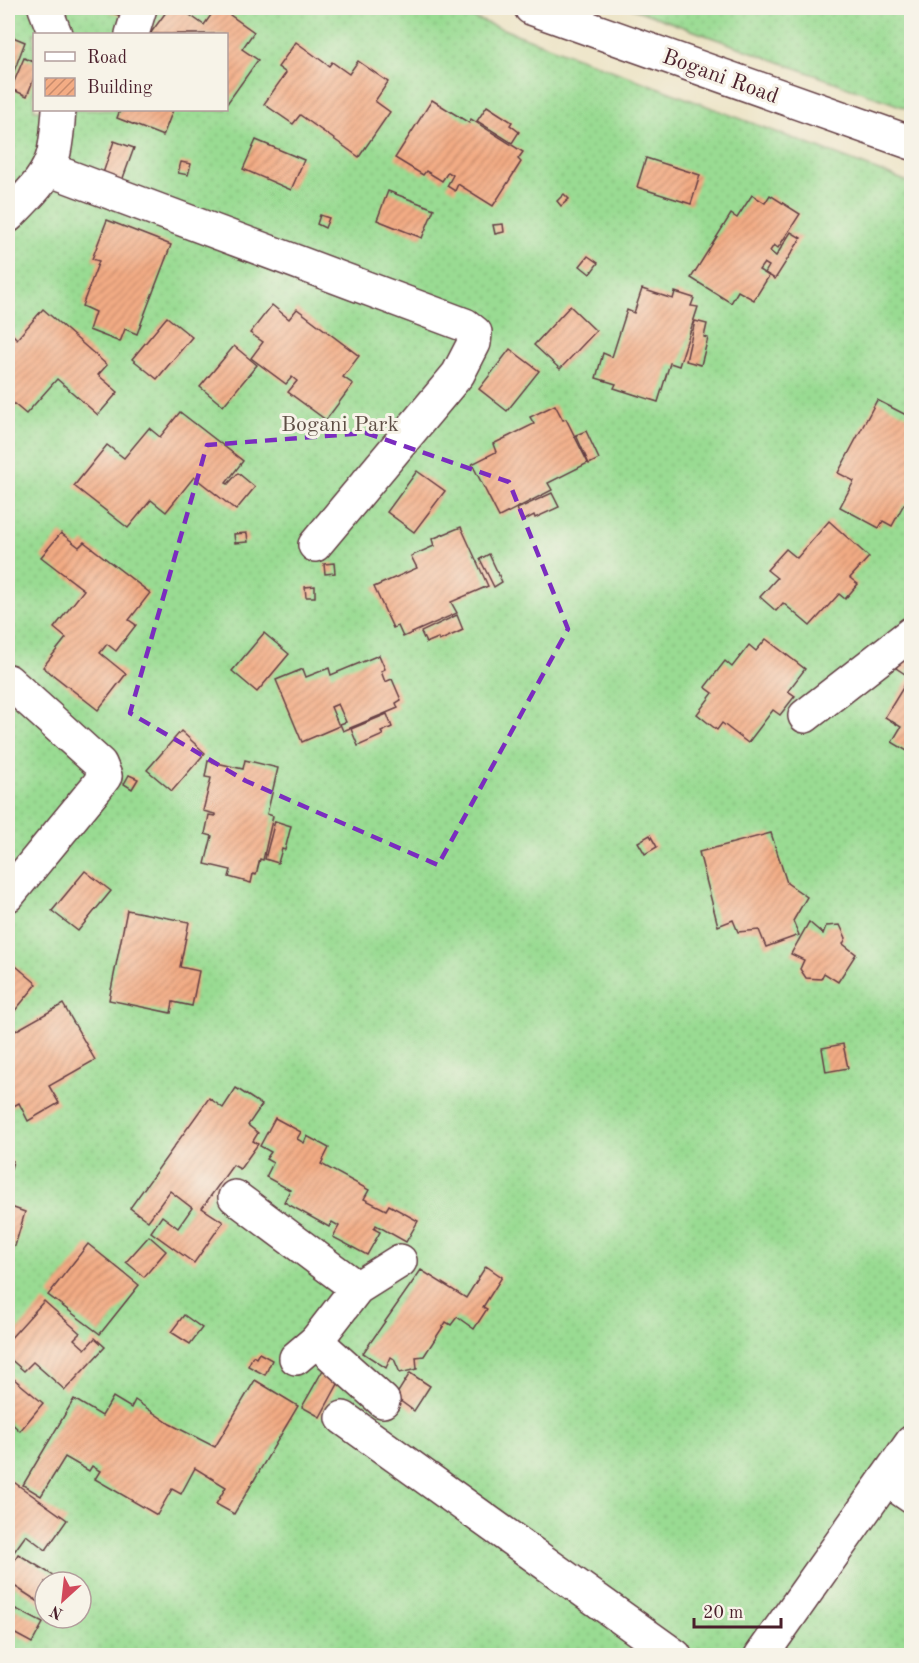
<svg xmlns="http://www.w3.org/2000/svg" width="919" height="1663" viewBox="0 0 919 1663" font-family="'Old Standard TT',serif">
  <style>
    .grass { fill: url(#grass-dots); stroke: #727d5e; stroke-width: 1.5; fill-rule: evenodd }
    .building { fill: url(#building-hatch) }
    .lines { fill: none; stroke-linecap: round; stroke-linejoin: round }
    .minor-casing { stroke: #623c42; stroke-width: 36 }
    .minor { stroke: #fff; stroke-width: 33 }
    .marked { fill: none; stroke: #7b2cbf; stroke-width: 4.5; stroke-dasharray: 12 8; stroke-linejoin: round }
    .labels { text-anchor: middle; stroke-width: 6; stroke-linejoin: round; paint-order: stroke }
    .street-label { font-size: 22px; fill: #4a1f2b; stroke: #f7f3e8 }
    .park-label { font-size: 22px; fill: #5e4e45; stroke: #f7f3e8 }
  </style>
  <defs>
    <pattern id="grass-dots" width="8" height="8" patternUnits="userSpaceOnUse" patternTransform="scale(1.5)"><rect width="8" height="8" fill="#99db92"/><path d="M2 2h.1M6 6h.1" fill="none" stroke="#85bc7e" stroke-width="1.8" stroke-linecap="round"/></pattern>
    <pattern id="building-hatch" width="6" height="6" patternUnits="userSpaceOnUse" patternTransform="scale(1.5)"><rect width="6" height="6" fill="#f3ac84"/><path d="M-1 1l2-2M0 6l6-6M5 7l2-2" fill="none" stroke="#c78b6c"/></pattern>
  </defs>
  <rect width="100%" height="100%" fill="#f7f3e8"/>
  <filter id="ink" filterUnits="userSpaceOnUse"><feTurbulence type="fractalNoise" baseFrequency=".0167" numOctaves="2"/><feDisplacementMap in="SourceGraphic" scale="12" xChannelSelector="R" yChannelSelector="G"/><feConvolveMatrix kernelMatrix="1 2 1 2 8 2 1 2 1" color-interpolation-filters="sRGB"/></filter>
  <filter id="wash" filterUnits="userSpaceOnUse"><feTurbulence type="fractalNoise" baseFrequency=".008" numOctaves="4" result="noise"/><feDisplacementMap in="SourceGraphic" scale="24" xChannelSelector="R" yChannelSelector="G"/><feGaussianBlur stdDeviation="1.35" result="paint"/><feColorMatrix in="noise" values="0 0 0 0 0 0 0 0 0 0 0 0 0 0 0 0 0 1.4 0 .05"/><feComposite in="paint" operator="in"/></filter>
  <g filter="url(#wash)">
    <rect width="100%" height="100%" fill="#ece3c4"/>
    <g class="grass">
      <path d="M8,8H447L911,183V1655L8,1656ZM34,34H226V110H34ZM45,1582H81V1618H45Z"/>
      <path d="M631,8H911V110Z"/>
    </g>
    <g id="blocks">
      <g class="building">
        <path d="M101,8H135L123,17Z"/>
        <path d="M169,8H180L204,25L216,8H220L254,32L242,49L258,60L226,105V34H150Z"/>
        <path d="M8,35L25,42L8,87Z"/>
        <path d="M296,42L329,66L332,62L349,74L358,61L388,82L375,101L390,112L359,157L300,115L293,124L264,104L286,73L278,67Z"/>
        <path d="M24,58L34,62V78L27,96L11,89Z"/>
        <path d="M432,100L469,123L471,119L523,152L518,159L521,162L493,206L458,184L455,191L447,186L453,175L448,172L442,181L426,171L423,175L395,158Z"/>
        <path d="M487,106L512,122L510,125L519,132L512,143L477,121Z"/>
        <path d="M120,110H173L163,136L117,118Z"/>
        <path d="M256,140L304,160L291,190L243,169Z"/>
        <path d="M114,141L134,148L119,189L100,182Z"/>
        <path d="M646,158L700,175L691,204L637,187Z"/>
        <path d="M181,162L191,164L188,175L178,173Z"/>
        <path d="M388,191L434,209L422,238L377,220Z"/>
        <path d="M564,194L569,199L561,206L557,201Z"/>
        <path d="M752,195L765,203L770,195L800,214L778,248L774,245L770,251L776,256L791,232L801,238L775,279L765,273L769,266L764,263L759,270L769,276L754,300L738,291L731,303L691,278L731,214L737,218Z"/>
        <path d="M320,215L329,218L325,228L317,224Z"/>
        <path d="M107,220L171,245L137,334L125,329L120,342L89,330L95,312L82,306L99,261L92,259Z"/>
        <path d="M503,224L504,232L495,234L493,225Z"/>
        <path d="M588,256L598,263L590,274L580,266Z"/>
        <path d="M642,289L673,299L675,292L694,298L691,306L698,307L679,366L670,363L658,402L614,388L616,384L596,378L603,353L612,357L627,310L634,313Z"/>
        <path d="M272,305L289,319L297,309L359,356L343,377L353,384L326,420L288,392L297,381L292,377L286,384L251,358L263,342L250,333Z"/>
        <path d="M570,306L596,331L560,369L534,345Z"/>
        <path d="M43,309L107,365L98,375L118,392L98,415L57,379L26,414L13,403L8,410V333L9,331L17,339Z"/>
        <path d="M167,317L192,337L157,379L132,359Z"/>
        <path d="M695,321L707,324L704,337L708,338L701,365L686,361Z"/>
        <path d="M234,346L257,365L223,406L200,387Z"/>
        <path d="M510,349L539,371L507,411L479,389Z"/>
        <path d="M877,400L912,418V508L904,504L892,526L883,521L879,528L840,507L854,481L838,473Z"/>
        <path d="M555,405L563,420L566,419L588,463L548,483L552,490L499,517L472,464L496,452L493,444L534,424L530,417Z"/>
        <path d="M180,412L243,461L226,483L228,484L238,473L255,487L236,510L194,477L166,512L151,500L128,528L74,486L107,445L124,458L149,428L160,437Z"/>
        <path d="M586,431L599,459L589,464L576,435Z"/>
        <path d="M417,471L445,491L414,532L387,512Z"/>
        <path d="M552,493L559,507L535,518L534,515L523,521L517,509Z"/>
        <path d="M829,521L869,557L850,578L858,584L845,599L839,594L810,626L783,603L776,611L760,597L777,578L767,570L786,549L797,558Z"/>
        <path d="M461,527L488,586L451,602L457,613L403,637L398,626L393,628L374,587L417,568L411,556L434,546L432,539Z"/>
        <path d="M61,533L79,547L84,542L150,593L129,620L136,625L116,651L107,644L100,653L126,674L98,710L43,667L66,638L54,628L84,590L41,557Z"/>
        <path d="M247,533L248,542L235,543L234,534Z"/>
        <path d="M489,554L502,582L494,587L480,559Z"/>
        <path d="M334,563L335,573L325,574L324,564Z"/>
        <path d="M315,586V597H306L305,587Z"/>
        <path d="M457,615L463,630L439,641L438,638L426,643L421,632Z"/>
        <path d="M264,633L289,654L257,692L232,671Z"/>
        <path d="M766,639L805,669L788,691L795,696L780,715L773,710L748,743L722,723L717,730L697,714L713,693L705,687L725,661L732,667L749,645L756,651Z"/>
        <path d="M912,642V663L905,674L896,668Z"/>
        <path d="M379,655L385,669L381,671L385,682L392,679L401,700L396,703L398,708L343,731L340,724L346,722L338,704L331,707L339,726L302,742L276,680L303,669L306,677L329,668L331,675Z"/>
        <path d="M912,673V754L892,742L901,727L885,717Z"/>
        <path d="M387,714L392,727L381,732L383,735L358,746L351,729Z"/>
        <path d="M181,731L205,753L172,791L147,770Z"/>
        <path d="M245,760L278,768L267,814L273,816L263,860L260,859L256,875L253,874L251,883L229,877L231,870L205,864L212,836L205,834L209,815L215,816V814L203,811L211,778L205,777L208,761L243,769Z"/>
        <path d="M129,775L138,779L132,789L124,784Z"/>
        <path d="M275,821L291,826L285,850L282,849L278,863L265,859Z"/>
        <path d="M771,833L787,883L807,897L793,921L799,935L766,947L759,930L738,932L733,920L718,926L699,852Z"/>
        <path d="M650,835L657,847L645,854L638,842Z"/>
        <path d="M85,871L111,891L78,931L52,911Z"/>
        <path d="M127,910L189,922L180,967L199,971L192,1006L173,1002L171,1013L109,1000Z"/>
        <path d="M809,922L823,934L826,926L840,925L846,938L843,944L856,954L838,982L824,973L821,979L806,978L800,969L804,960L791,954Z"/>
        <path d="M10,961L37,984L8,1019V964Z"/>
        <path d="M63,1004L95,1060L49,1086L59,1103L28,1121L19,1103L8,1109V1035Z"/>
        <path d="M843,1044L848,1068L826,1072L822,1048Z"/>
        <path d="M236,1088L262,1105L248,1125L258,1133L253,1141L258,1144L240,1169L233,1165L202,1208L223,1222L194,1263L151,1232L162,1216L178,1228L192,1208L170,1191L148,1221L130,1208L209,1098L223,1108Z"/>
        <path d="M275,1118L301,1132L297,1139L304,1143L307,1136L329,1148L321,1164L369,1190L364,1199L386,1210L389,1205L418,1221L406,1242L376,1225L374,1229L380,1232L367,1255L333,1237L339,1226L332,1222L329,1227L284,1202L290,1190L266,1177L273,1163L266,1159L271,1152L260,1146Z"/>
        <path d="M8,1159L13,1161L8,1179Z"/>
        <path d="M8,1206L25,1212L15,1246L8,1244Z"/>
        <path d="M149,1236L166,1251L144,1277L126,1262Z"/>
        <path d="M88,1244L139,1285L100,1334L48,1295Z"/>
        <path d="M486,1266L502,1277L483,1307L487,1309L474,1329L457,1317L451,1325L446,1322L424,1356L416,1357L417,1369L400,1373L394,1359L391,1357L386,1368L363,1353L421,1270L466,1298Z"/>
        <path d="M44,1301L80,1333L74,1339L85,1349L95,1338L105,1347L65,1390L33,1362L24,1371L8,1357V1341Z"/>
        <path d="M184,1315L202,1328L190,1344L171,1332Z"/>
        <path d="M259,1353L272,1360L265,1375L248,1366L253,1356L256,1358Z"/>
        <path d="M327,1363L344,1373L320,1417L302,1407Z"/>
        <path d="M410,1373L430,1386L414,1411L395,1397Z"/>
        <path d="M8,1374L43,1403L20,1431L8,1420Z"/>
        <path d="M255,1380L298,1406L234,1514L216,1504L226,1487L195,1468L181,1494L172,1489L157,1515L95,1479L100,1471L92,1466L89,1471L65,1457L41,1496L23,1485L74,1399L102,1416L113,1397L131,1408L135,1400L170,1424L215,1447Z"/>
        <path d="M8,1478L67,1520L46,1550L26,1535L11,1556L8,1553Z"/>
        <path d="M18,1554L64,1582H45V1606L8,1582V1571Z"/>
        <path d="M16,1609L43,1623L32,1643L8,1630V1625Z"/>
      </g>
    </g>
  </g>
  <g filter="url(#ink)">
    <use href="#blocks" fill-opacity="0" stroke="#623c42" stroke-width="1.5"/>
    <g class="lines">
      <defs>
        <g id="minor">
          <path d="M45,8L55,34"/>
          <path d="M531,8L912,143"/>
          <path d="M132,34L140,8"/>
          <path d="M48,169L465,325L475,333L474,343L458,374L315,545"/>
          <path d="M8,216C26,197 48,179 54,152C57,138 58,123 59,110"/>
          <path d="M8,681L100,764L105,776L96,788L8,895"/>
          <path d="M805,716L912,633"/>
          <path d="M235,1197L357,1288"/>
          <path d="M316,1341L383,1401"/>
          <path d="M296,1358L316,1341L357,1288L400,1261"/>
          <path d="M343,1418L675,1656"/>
          <path d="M886,1479L912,1497"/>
          <path d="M761,1656L912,1442"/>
        </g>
      </defs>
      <use href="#minor" class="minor-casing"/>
      <use href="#minor" class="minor"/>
    </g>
  </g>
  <path class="marked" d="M366,433L509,482L568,629L438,865L246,781L130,713L207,445Z"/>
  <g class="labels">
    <g class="street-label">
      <text transform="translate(721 75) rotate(20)" y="8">Bogani Road</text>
    </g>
    <g class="park-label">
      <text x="340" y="431">Bogani Park</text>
    </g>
  </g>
  <rect width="919" height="1663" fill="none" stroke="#f7f3e8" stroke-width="30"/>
  <rect x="33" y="33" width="195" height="78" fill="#f7f3e8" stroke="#b29e9c" stroke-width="1.5"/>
  <rect x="45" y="52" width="30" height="9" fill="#ffffff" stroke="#b29e9c" stroke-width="1.5"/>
  <text x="87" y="63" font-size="18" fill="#4a1f2b">Road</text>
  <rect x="45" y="78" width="30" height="18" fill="url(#building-hatch)" stroke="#b29e9c" stroke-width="1.5"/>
  <text x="87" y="93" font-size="18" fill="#4a1f2b">Building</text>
  <g transform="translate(63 1600) rotate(207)"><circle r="28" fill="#f7f3e8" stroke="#b29e9c" stroke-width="1.5"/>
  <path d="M0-4.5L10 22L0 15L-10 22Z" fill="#d1495b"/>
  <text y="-9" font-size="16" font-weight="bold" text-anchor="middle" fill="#4a1f2b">N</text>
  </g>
  <path d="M694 1618v9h87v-9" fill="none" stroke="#4a1f2b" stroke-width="3"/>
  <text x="703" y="1618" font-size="18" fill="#4a1f2b" stroke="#f7f3e8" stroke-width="4.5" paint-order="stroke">20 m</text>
</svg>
